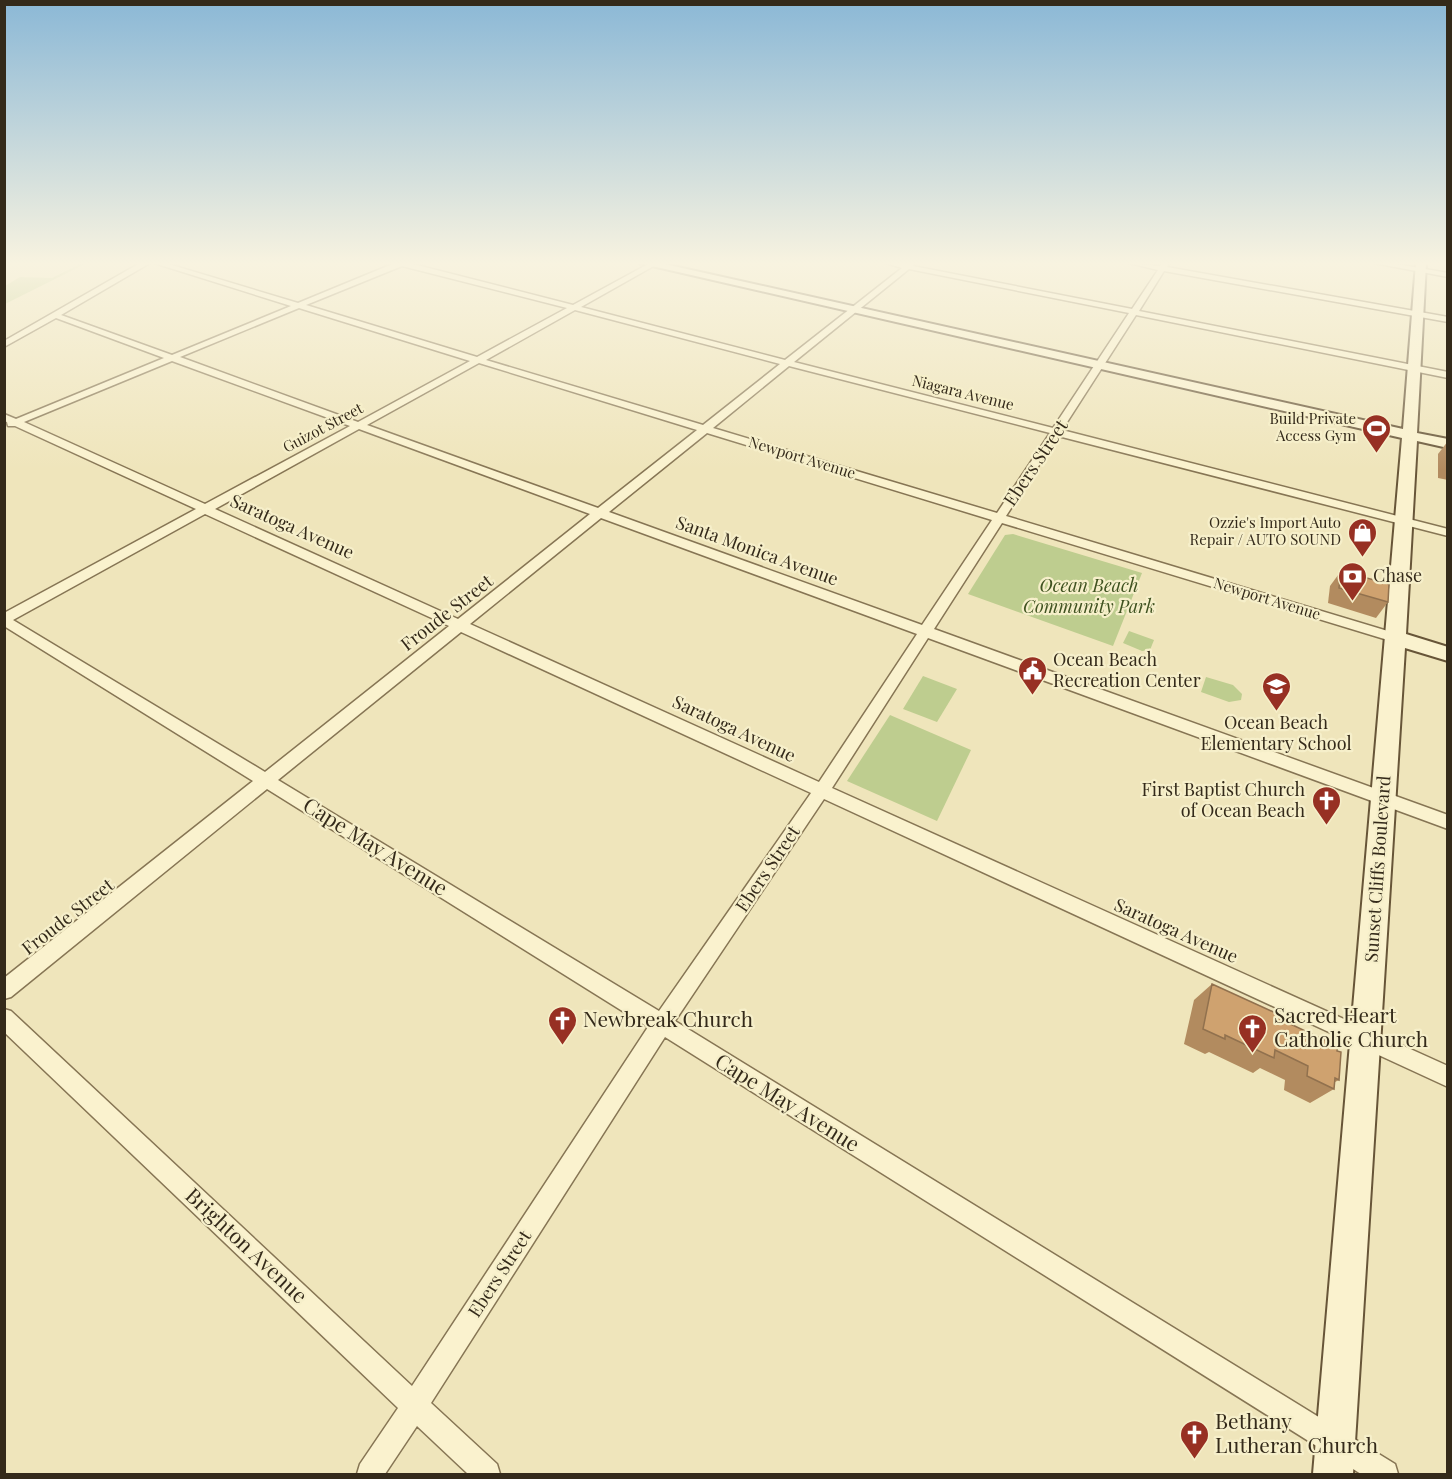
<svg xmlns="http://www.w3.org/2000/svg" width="1452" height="1479" viewBox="0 0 1452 1479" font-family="'Playfair Display',serif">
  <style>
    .green { fill: #becd8f }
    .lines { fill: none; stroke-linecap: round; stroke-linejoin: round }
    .street-casing { stroke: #867554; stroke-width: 3 }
    .secondary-casing { stroke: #675538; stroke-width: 4 }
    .street { fill: #faf2ce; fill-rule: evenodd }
    .secondary { fill: #faf2ce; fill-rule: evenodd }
    .wall { fill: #b28b5f }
    .building { fill: #cfa26f; stroke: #91714e; stroke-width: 1.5 }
    .labels { text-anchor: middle; stroke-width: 4.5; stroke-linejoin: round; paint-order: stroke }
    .far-street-label { font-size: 15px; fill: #342a1a; stroke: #f6efca }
    .far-poi-label { font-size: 15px; fill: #342a1a; stroke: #f6efca; text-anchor: end }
    .street-label { font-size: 18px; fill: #342a1a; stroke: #f6efca }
    .poi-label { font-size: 18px; fill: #342a1a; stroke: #f6efca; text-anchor: start }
    .park-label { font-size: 18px; font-style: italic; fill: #3f5220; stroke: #f6efca }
    .near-street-label { font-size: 21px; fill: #342a1a; stroke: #f6efca }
    .near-poi-label { font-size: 21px; fill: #342a1a; stroke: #f6efca; text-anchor: start }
  </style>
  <rect width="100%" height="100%" fill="#efe5bb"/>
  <g class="green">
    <path d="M80,264H85L5,304V286L20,277L52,278Z"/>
    <path d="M1013,534L1142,573L1113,646L968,594L1005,535Z"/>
    <path d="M1129,631L1154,640L1150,650L1142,651L1123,643Z"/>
    <path d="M923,676L957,689L937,722L903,709Z"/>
    <path d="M1206,677L1233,685L1242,694L1241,700L1229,702L1201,692Z"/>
    <path d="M890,715L971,750L937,821L847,781Z"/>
  </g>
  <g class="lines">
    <defs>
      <g id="street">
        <path d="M140,263H150L61,315L172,355L291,306L154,263H165L298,303L395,263H409L573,305L650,263H659L581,307L785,360L902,268L886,263H915L913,266L1132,309L1158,270L1129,263L1160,266L1162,263H1169L1167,267L1448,317V322L1164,271L1139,311L1448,372V378L1136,315L1062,430L1448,529V536L1058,436L1006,516L1401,635L1403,638L1401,641H1391L1002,523L934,629L1448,815V829L928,638L832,788L1448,1066V1087L824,799L675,1021L1395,1464L1398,1474H1361L665,1037L431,1403L497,1464L500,1474H468L417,1426L385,1474H357L360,1464L398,1408L4,1032V1009L11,1011L412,1386L648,1027L267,789L11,997L4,999V978L253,781L4,626V613L196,509L15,426H8L7,422L4,421V414L16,419L164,358L56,318L4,347V341ZM402,266L567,308L477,357L306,305ZM909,269L1129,313L1053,428L794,362ZM299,308L470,361L358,422L180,357ZM575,310L780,364L703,425L486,360ZM172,361L350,426L205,504L24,422ZM479,363L697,430L598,508L367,425ZM789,366L1050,433L997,513L713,428ZM359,429L590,514L458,619L215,509ZM707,433L992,520L922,625L609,512ZM205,514L449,626L265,772L13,620ZM601,518L917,634L819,782L470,624ZM461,632L811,793L659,1011L278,780Z"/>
        <path d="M1374,263H1391L1448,273V277Z"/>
      </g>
      <path id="secondary" d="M639,263H660L1403,429L1416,263H1426L1417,433L1448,439V448L1417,441L1406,634L1448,647V661L1405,648L1353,1474H1313L1402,438Z"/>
    </defs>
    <use href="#street" class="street-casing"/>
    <use href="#secondary" class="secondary-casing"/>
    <use href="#street" class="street"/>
    <use href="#secondary" class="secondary"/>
  </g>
  <g class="wall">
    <path d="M1448,441V480L1438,478V454Z"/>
    <path d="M1341,571L1388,602L1376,618L1328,603L1330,586Z"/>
    <path d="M1212,984L1280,1019L1320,1038L1324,1036L1337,1051L1339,1080L1335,1082L1334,1089L1310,1103L1284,1090L1285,1080L1260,1068L1253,1073L1209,1052L1205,1054L1184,1044L1194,1000Z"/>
  </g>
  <g class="building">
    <path d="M1341,571L1389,584L1388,602L1339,588Z"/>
    <path d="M1212,984L1280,1015V1019L1324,1040V1036L1338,1042L1337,1051L1341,1052L1339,1080L1335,1078L1334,1089L1307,1076L1308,1066L1275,1050L1274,1058L1225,1035V1039L1203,1029Z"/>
  </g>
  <linearGradient id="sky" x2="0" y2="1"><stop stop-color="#8bb8d6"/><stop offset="0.56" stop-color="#f8f3e0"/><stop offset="1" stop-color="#f8f3e0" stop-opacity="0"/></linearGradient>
  <rect width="1452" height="470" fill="url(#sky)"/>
  <defs>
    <symbol id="stadium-pin" viewBox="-11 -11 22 30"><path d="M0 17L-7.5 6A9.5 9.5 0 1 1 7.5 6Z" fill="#973023" stroke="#f6efca"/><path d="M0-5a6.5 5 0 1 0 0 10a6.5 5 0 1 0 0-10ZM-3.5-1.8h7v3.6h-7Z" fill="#fff"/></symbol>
    <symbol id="shop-pin" viewBox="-11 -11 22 30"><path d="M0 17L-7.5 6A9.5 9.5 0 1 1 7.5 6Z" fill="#973023" stroke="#f6efca"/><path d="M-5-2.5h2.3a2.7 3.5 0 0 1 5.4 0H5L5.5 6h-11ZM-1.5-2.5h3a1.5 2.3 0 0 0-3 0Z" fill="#fff"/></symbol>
    <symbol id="bank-pin" viewBox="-11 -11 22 30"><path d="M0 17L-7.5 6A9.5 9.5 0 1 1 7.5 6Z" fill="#973023" stroke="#f6efca"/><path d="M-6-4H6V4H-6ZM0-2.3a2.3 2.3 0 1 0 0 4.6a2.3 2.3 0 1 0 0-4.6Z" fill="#fff"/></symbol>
    <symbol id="civic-pin" viewBox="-11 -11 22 30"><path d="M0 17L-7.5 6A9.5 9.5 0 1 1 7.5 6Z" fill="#973023" stroke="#f6efca"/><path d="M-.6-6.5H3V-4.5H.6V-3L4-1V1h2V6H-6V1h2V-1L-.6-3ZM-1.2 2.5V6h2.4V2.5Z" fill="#fff"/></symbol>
    <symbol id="school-pin" viewBox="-11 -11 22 30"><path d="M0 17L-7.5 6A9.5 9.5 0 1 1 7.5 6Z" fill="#973023" stroke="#f6efca"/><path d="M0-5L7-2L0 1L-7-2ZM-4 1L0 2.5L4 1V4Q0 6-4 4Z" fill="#fff"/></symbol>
    <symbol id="church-pin" viewBox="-11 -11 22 30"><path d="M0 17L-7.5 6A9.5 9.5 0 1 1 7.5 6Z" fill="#973023" stroke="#f6efca"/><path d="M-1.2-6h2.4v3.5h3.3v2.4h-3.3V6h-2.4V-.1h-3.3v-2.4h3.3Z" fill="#fff"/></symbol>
  </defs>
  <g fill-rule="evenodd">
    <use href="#stadium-pin" x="1360" y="412" width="33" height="45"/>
    <use href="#shop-pin" x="1346" y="516" width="33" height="45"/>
    <use href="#bank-pin" x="1336" y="560" width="33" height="45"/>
    <use href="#civic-pin" x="1016" y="654" width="33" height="45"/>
    <use href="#school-pin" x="1260" y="670" width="33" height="45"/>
    <use href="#church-pin" x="1310" y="784" width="33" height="45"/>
    <use href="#church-pin" x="546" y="1004" width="33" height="45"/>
    <use href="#church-pin" x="1236" y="1012" width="33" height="45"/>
    <use href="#church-pin" x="1178" y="1418" width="33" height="45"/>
  </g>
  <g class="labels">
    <g class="far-street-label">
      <text transform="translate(963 393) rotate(14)" y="5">Niagara Avenue</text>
      <text transform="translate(323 428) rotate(-28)" y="5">Guizot Street</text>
      <text transform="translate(802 458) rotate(17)" y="5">Newport Avenue</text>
      <text transform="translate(1267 599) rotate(17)" y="5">Newport Avenue</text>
    </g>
    <g class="far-poi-label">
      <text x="1356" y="424">Build Private<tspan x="1356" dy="17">Access Gym</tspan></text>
      <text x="1341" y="528">Ozzie's Import Auto<tspan x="1341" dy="17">Repair / AUTO SOUND</tspan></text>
    </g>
    <g class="street-label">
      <text transform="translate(1036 463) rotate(-56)" y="6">Ebers Street</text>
      <text transform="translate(292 527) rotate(24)" y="6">Saratoga Avenue</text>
      <text transform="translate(757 551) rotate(20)" y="6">Santa Monica Avenue</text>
      <text transform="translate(447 613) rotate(-38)" y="6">Froude Street</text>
      <text transform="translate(734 729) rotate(25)" y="6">Saratoga Avenue</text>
      <text transform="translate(768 869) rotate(-56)" y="6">Ebers Street</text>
      <text transform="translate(1378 869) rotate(-86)" y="6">Sunset Cliffs Boulevard</text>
      <text transform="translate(68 917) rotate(-38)" y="6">Froude Street</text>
      <text transform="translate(1176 931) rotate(24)" y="6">Saratoga Avenue</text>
      <text transform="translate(500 1274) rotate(-57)" y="6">Ebers Street</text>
    </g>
    <g class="poi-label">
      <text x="1373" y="582">Chase</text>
      <text x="1053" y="666">Ocean Beach<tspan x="1053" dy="21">Recreation Center</tspan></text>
      <text x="1276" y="729" text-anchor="middle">Ocean Beach<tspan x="1276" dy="21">Elementary School</tspan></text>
      <text x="1305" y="796" text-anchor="end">First Baptist Church<tspan x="1305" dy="21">of Ocean Beach</tspan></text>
    </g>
    <g class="park-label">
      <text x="1089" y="592">Ocean Beach<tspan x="1089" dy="21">Community Park</tspan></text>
    </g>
    <g class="near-street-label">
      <text transform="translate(375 847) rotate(32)" y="7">Cape May Avenue</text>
      <text transform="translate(787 1103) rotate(32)" y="7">Cape May Avenue</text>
      <text transform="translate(246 1246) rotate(43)" y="7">Brighton Avenue</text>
    </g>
    <g class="near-poi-label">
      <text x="1274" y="1023">Sacred Heart<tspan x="1274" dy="24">Catholic Church</tspan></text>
      <text x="583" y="1027">Newbreak Church</text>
      <text x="1215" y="1429">Bethany<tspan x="1215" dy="24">Lutheran Church</tspan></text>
    </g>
  </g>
  <rect width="1452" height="1479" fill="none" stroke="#342a1a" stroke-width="12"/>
</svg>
